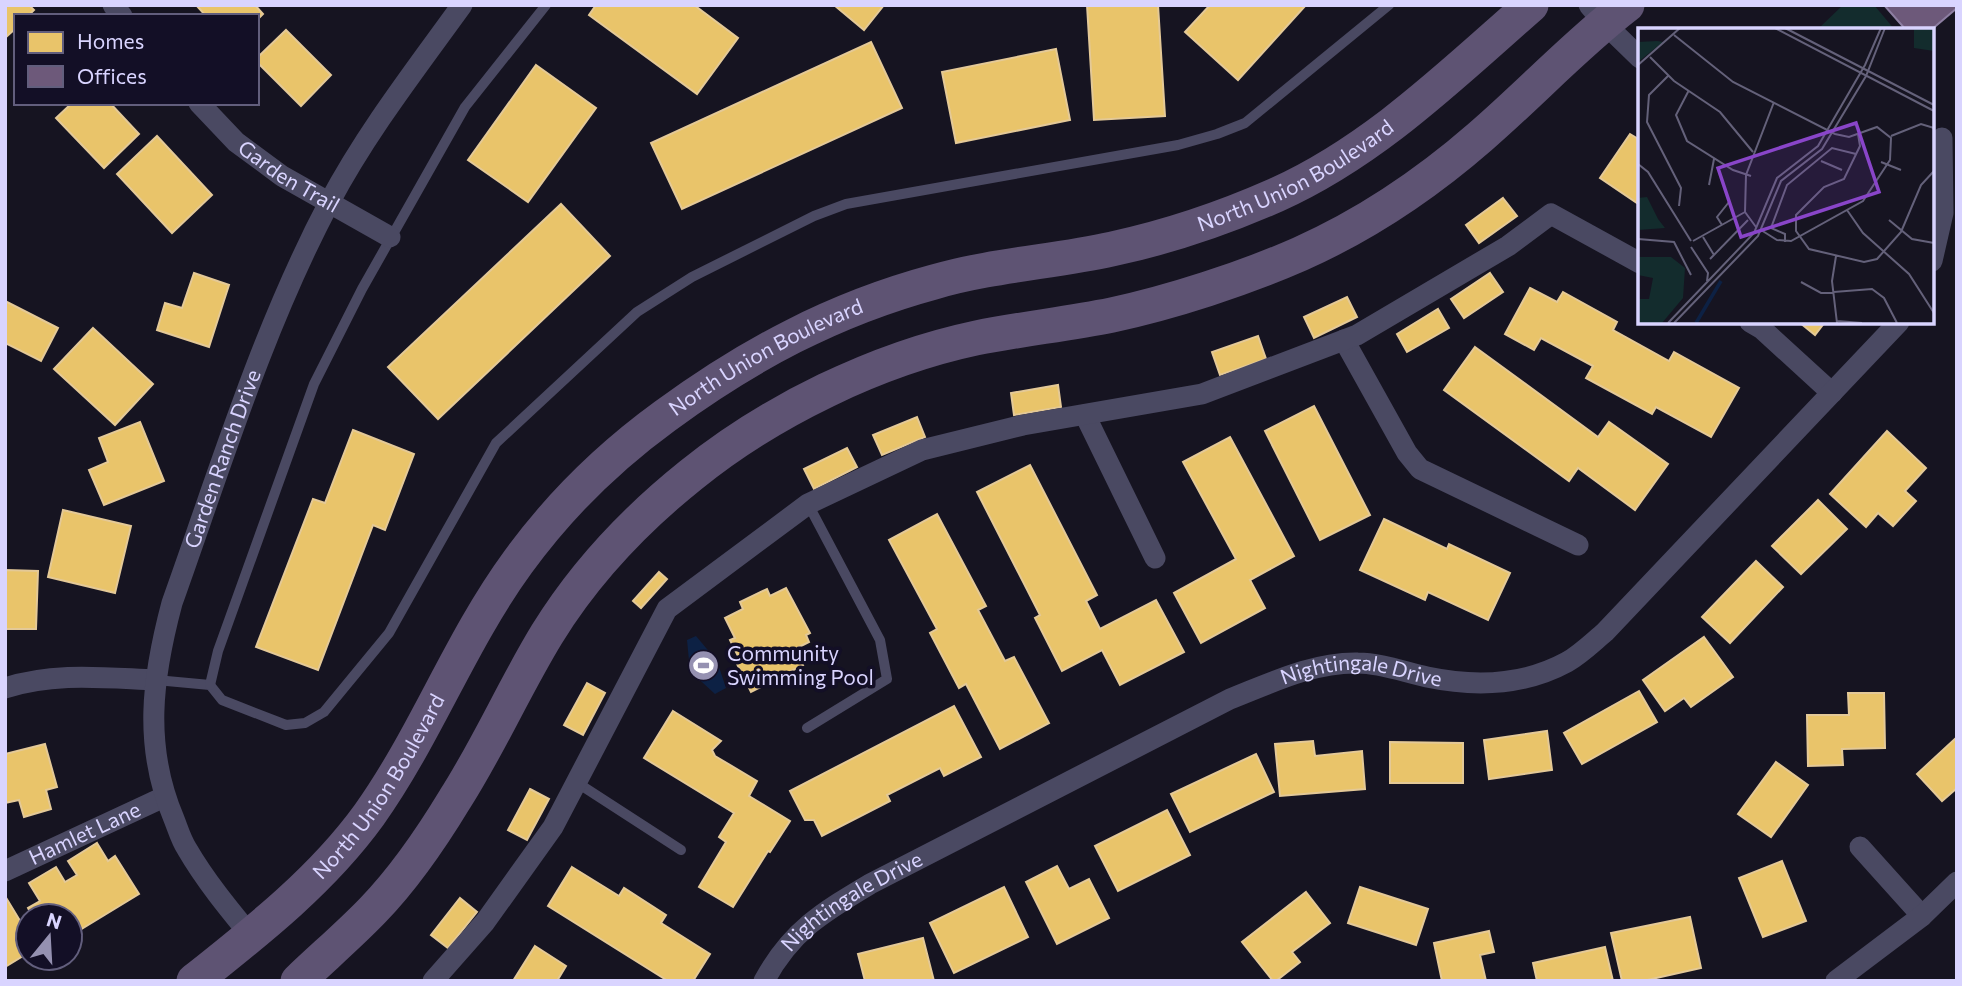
<svg xmlns="http://www.w3.org/2000/svg" width="1962" height="986" viewBox="0 0 1962 986" font-family="Commissioner,sans-serif">
  <style>
    .green { fill: #132c2d }
    .water { fill: #0d2144 }
    .homes { fill: #e9c46a; stroke: #e4c997; stroke-width: 2 }
    .offices { fill: #6d597a; stroke: #8d7ea2; stroke-width: 2 }
    .lines { fill: none; stroke-linecap: round; stroke-linejoin: round }
    .lane { stroke: #4a4962; stroke-width: 10 }
    .street { stroke: #4a4962; stroke-width: 21 }
    .primary { stroke: #5e5373; stroke-width: 35 }
    .labels { text-anchor: middle; stroke-width: 7; stroke-linejoin: round; paint-order: stroke }
    .street-label { font-size: 21px; fill: #d9d4ff; stroke: #130f26 }
    .poi-label { font-size: 21px; fill: #d9d4ff; stroke: #130f26; text-anchor: start }
    .inset-river { fill: none; stroke: #0d2144; stroke-width: 3.5 }
    .inset-road { fill: none; stroke: #64617a; stroke-width: 2 }
    .view { fill: #8945c9; fill-opacity: 0.15; stroke: #8945c9; stroke-width: 3.5 }
    .inset-edge { fill: none; stroke: #d9d4ff; stroke-width: 3.5 }
  </style>
  <rect width="100%" height="100%" fill="#161421"/>
  <path class="green" d="M1843,5H1874L1895,30H1817Z"/>
  <path class="water" d="M696,636L717,661L726,688L715,694L690,671L687,640Z"/>
  <g class="homes">
    <path d="M5,5H29L34,10L28,16H16V28L5,38Z"/>
    <path d="M196,5H255L263,14L257,20V16H206Z"/>
    <path d="M596,5H694L738,38L697,94L589,15Z"/>
    <path d="M834,5H884L864,30Z"/>
    <path d="M1087,5H1158L1165,116L1094,120Z"/>
    <path d="M1210,5H1306L1238,80L1185,32Z"/>
    <path d="M286,30L331,75L301,106L257,62V58Z"/>
    <path d="M871,42L902,108L682,209L651,143Z"/>
    <path d="M1056,49L1070,120L956,143L942,72Z"/>
    <path d="M536,65L596,108L528,202L468,160Z"/>
    <path d="M72,103H110L139,134L104,168L56,118Z"/>
    <path d="M1630,134L1640,140V205L1600,178Z"/>
    <path d="M157,136L212,195L172,233L117,174Z"/>
    <path d="M1503,198L1517,216L1479,243L1466,225Z"/>
    <path d="M561,204L610,256L438,419L388,367Z"/>
    <path d="M194,273L229,285L209,347L157,330L165,303L182,308Z"/>
    <path d="M1490,273L1503,292L1464,318L1451,299Z"/>
    <path d="M1530,288L1557,302L1563,292L1617,322L1613,330L1669,361L1674,352L1739,388L1711,437L1656,407L1652,414L1586,378L1593,366L1541,338L1534,350L1505,334Z"/>
    <path d="M1347,297L1357,317L1314,338L1304,317Z"/>
    <path d="M5,301L58,328L41,361L5,343Z"/>
    <path d="M1438,309L1449,328L1407,352L1397,334Z"/>
    <path d="M1799,322H1825L1815,335Z"/>
    <path d="M93,328L153,384L115,425L54,369Z"/>
    <path d="M1258,336L1266,359L1220,375L1212,352Z"/>
    <path d="M1475,347L1598,437L1609,422L1668,464L1635,510L1578,468L1569,481L1444,390Z"/>
    <path d="M1058,385L1061,407L1014,415L1011,393Z"/>
    <path d="M1314,406L1370,515L1320,540L1265,431Z"/>
    <path d="M917,417L925,437L882,455L873,435Z"/>
    <path d="M140,422L164,481L104,505L89,470L108,462L99,438Z"/>
    <path d="M353,430L414,454L385,530L373,525L318,670L256,647L313,499L325,503Z"/>
    <path d="M1887,431L1926,468L1905,491L1916,501L1893,526L1878,513L1866,527L1830,494Z"/>
    <path d="M1230,437L1294,556L1250,580L1265,608L1201,643L1174,593L1236,559L1183,462Z"/>
    <path d="M847,448L857,467L814,489L804,469Z"/>
    <path d="M1030,465L1097,595L1086,601L1100,629L1156,600L1184,652L1120,685L1102,650L1062,671L1035,618L1040,615L977,492Z"/>
    <path d="M1818,500L1847,529L1801,574L1772,546Z"/>
    <path d="M63,510L131,526L115,593L48,577Z"/>
    <path d="M937,514L986,606L978,610L1005,661L1014,657L1049,723L1000,749L966,684L959,688L930,633L937,629L889,540Z"/>
    <path d="M1384,519L1447,549L1449,544L1510,573L1488,620L1428,592L1425,600L1360,570Z"/>
    <path d="M1756,561L1783,587L1730,643L1702,617Z"/>
    <path d="M5,570L38,571L36,629H5Z"/>
    <path d="M659,572L667,579L641,608L633,601Z"/>
    <path d="M786,588L810,633L806,635L809,642L795,649L803,665L751,692L735,660L739,658L730,640L735,638L725,618L743,609L740,602L767,589L770,596Z"/>
    <path d="M1704,637L1733,677L1691,707L1684,698L1665,711L1643,680Z"/>
    <path d="M587,683L605,693L583,735L564,725Z"/>
    <path d="M1639,691L1657,722L1582,764L1564,733Z"/>
    <path d="M1848,693H1884L1885,748L1842,749L1843,765L1808,766L1807,715H1849Z"/>
    <path d="M954,706L981,757L944,776L940,768L887,795L890,801L822,836L814,820H805L790,791Z"/>
    <path d="M673,711L721,741L712,750L715,756L757,781L749,796L790,821L770,852L768,851L733,907L699,887L726,842L719,837L734,813L644,758Z"/>
    <path d="M1547,731L1552,770L1489,779L1484,740Z"/>
    <path d="M1957,737V788L1942,801L1917,774Z"/>
    <path d="M1313,741L1315,756L1362,751L1365,789L1280,796L1275,744Z"/>
    <path d="M1390,742L1463,743V783H1390Z"/>
    <path d="M45,744L57,787L46,790L51,809L24,817L19,800L5,803V754Z"/>
    <path d="M1256,754L1274,792L1190,832L1171,794Z"/>
    <path d="M1776,762L1808,785L1771,837L1738,814Z"/>
    <path d="M530,789L549,799L527,840L508,830Z"/>
    <path d="M1167,810L1190,855L1118,891L1095,846Z"/>
    <path d="M97,843L108,861L115,856L139,894L70,936V916H32L28,908L40,901L29,883L56,867L65,882L77,875L68,861Z"/>
    <path d="M1782,861L1806,921L1763,937L1739,878Z"/>
    <path d="M1057,866L1069,889L1089,879L1109,918L1057,944L1026,882Z"/>
    <path d="M572,867L619,896L624,888L666,915L661,923L710,954L693,981H668L548,906Z"/>
    <path d="M1004,887L1028,937L954,973L930,923Z"/>
    <path d="M1360,887L1428,909L1416,945L1348,923Z"/>
    <path d="M1306,892L1330,923L1292,952L1300,962L1276,981H1273L1242,942Z"/>
    <path d="M5,896L28,934V953L5,967Z"/>
    <path d="M460,898L477,912L448,948L431,935Z"/>
    <path d="M1690,917L1701,968L1643,981H1622L1611,933Z"/>
    <path d="M1489,931L1494,952L1480,955L1486,981H1442L1434,943Z"/>
    <path d="M923,938L934,981H865L858,954Z"/>
    <path d="M535,946L566,966L557,981H513Z"/>
    <path d="M1605,947L1613,981H1537L1533,963Z"/>
  </g>
  <path class="offices" d="M1884,5H1957V8L1931,30H1906Z"/>
  <g class="lines">
    <g class="lane">
      <path d="M156,680L210,685L222,700L286,725L305,723L324,712L389,633L496,443L637,312L692,277L814,216L846,204L1178,145L1217,134L1245,123L1389,5"/>
      <path d="M210,685L218,651L314,384L362,289L465,107L546,5"/>
      <path d="M807,728L887,679L880,640L808,504"/>
      <path d="M576,782L681,850"/>
    </g>
    <g class="street">
      <path d="M113,5L122,16"/>
      <path d="M1589,5L1604,23L1640,58"/>
      <path id="s1" d="M199,103L236,142L282,176L390,237"/>
      <path d="M1932,261L1943,213L1942,138"/>
      <path d="M1750,322L1762,329L1832,393"/>
      <path d="M1344,340L1407,453L1420,469L1578,545"/>
      <path d="M1085,415L1155,558"/>
      <path d="M5,688C55,672 104,678 156,680"/>
      <path d="M1860,847L1922,916"/>
      <path id="s2" d="M5,871L164,797"/>
      <path id="s3" d="M251,936C228,908 205,880 187,849C181,840 178,829 174,819C143,746 152,678 172,603C220,469 262,330 329,203C366,133 415,70 462,5"/>
      <path d="M433,981L485,922L553,827L667,609L808,504L922,450L1023,425L1202,394L1357,335L1508,246L1551,214L1640,263"/>
      <path id="s4" d="M764,981C791,931 823,912 870,884L1230,699C1271,683 1313,662 1358,663C1381,663 1404,672 1427,677C1475,687 1523,686 1567,662C1581,654 1593,642 1605,632L1899,322"/>
      <path d="M1836,981L1922,916L1957,882"/>
    </g>
    <g class="primary">
      <path id="s5" d="M194,981C257,931 322,880 369,815C426,735 460,641 518,562C558,507 610,456 665,416C748,355 834,309 934,282C992,265 1053,262 1112,249C1168,237 1224,218 1276,195C1374,151 1451,75 1531,5"/>
      <path d="M298,981C323,957 349,935 373,910C404,878 432,837 455,799C489,746 514,688 547,634C584,574 636,519 691,475C770,411 877,359 976,338C1021,329 1067,324 1112,315C1172,302 1243,279 1300,254C1365,225 1426,184 1480,137C1530,94 1575,45 1627,5"/>
    </g>
  </g>
  <defs>
    <symbol id="stadium-disc" viewBox="-11 -11 22 22"><circle r="9.5" fill="#9591b1" stroke="#130f26"/><path d="M0-5a6.5 5 0 1 0 0 10a6.5 5 0 1 0 0-10ZM-3.5-1.8h7v3.6h-7Z" fill="#fff"/></symbol>
  </defs>
  <g fill-rule="evenodd">
    <use href="#stadium-disc" x="686" y="648" width="35" height="35"/>
  </g>
  <g class="labels">
    <g class="street-label">
      <text dy="7" stroke="none"><textPath href="#s5" startOffset="1426">North Union Boulevard</textPath></text>
      <text dy="7" stroke="none"><textPath href="#s1" startOffset="117">Garden Trail</textPath></text>
      <text dy="7" stroke="none"><textPath href="#s5" startOffset="861">North Union Boulevard</textPath></text>
      <text dy="7" stroke="none"><textPath href="#s3" startOffset="514">Garden Ranch Drive</textPath></text>
      <text dy="7" stroke="none"><textPath href="#s4" startOffset="688">Nightingale Drive</textPath></text>
      <text dy="7" stroke="none"><textPath href="#s5" startOffset="271">North Union Boulevard</textPath></text>
      <text dy="7" stroke="none"><textPath href="#s2" startOffset="88">Hamlet Lane</textPath></text>
      <text dy="7" stroke="none"><textPath href="#s4" startOffset="121">Nightingale Drive</textPath></text>
    </g>
    <g class="poi-label">
      <text x="727" y="661">Community<tspan x="727" dy="24">Swimming Pool</tspan></text>
    </g>
  </g>
  <g transform="translate(1638 28)">
    <rect width="296" height="296" fill="#161421"/>
    <path d="M276,0H296V23L276,20ZM0,14L19,13L25,14L0,34ZM9,169L20,191L27,200L0,202V170ZM0,229H33L47,240L45,270L24,295H0V271H11L15,250L0,247Z" fill="#132c2d"/>
    <path class="inset-river" d="M58,295L83,253"/>
    <path class="inset-road" d="M137,0L296,83M147,0L296,77M36,7L95,54L197,106L211,109L239,99L253,110L252,132L225,173L153,213L139,212L123,202M12,29L36,53L82,84L115,124M0,37L42,0M30,48L11,67L9,94L43,160L41,178M51,62L38,87L49,113L95,142L113,148M220,106L222,118L206,151L186,159L158,187V203L171,221L226,234L239,231L263,204L283,157L296,143M253,108L283,96L296,100M183,133L204,142M243,134L263,142M0,136L10,144L53,213M71,157L76,131M209,182L225,205L271,246L296,285M251,192L274,211L296,215M84,197L79,189L91,174M118,199L107,184L108,147L136,74M65,209L76,227M0,211L36,214L53,247M55,213L107,184M147,214V206L133,200L149,157L194,120L218,126M53,219L70,245L69,253M198,228L194,253L199,295M72,231L110,192M163,254L183,265L234,261L246,270L259,295M199,293L224,295M30,295L116,205L139,150L180,118L227,37L243,0M36,295L120,208L143,153L184,121L228,48L247,0"/>
    <path class="view" d="M218,95L241,164L103,209L80,140Z"/>
    <rect width="296" height="296" class="inset-edge"/>
  </g>
  <rect width="1962" height="986" fill="none" stroke="#d9d4ff" stroke-width="14"/>
  <rect x="14" y="14" width="245" height="91" fill="#130f26" stroke="#625e7d" stroke-width="2"/>
  <rect x="28" y="32" width="35" height="21" fill="#e9c46a" stroke="#625e7d" stroke-width="2"/>
  <text x="77" y="49" font-size="21" fill="#d9d4ff">Homes</text>
  <rect x="28" y="66" width="35" height="21" fill="#6d597a" stroke="#625e7d" stroke-width="2"/>
  <text x="77" y="84" font-size="21" fill="#d9d4ff">Offices</text>
  <g transform="translate(49 937) rotate(18)"><circle r="33" fill="#130f26" stroke="#625e7d" stroke-width="2"/>
  <path d="M0-5L12 26L0 18L-12 26Z" fill="#9591b1"/>
  <text y="-10" font-size="19" font-weight="bold" text-anchor="middle" fill="#d9d4ff">N</text>
  </g>
</svg>
